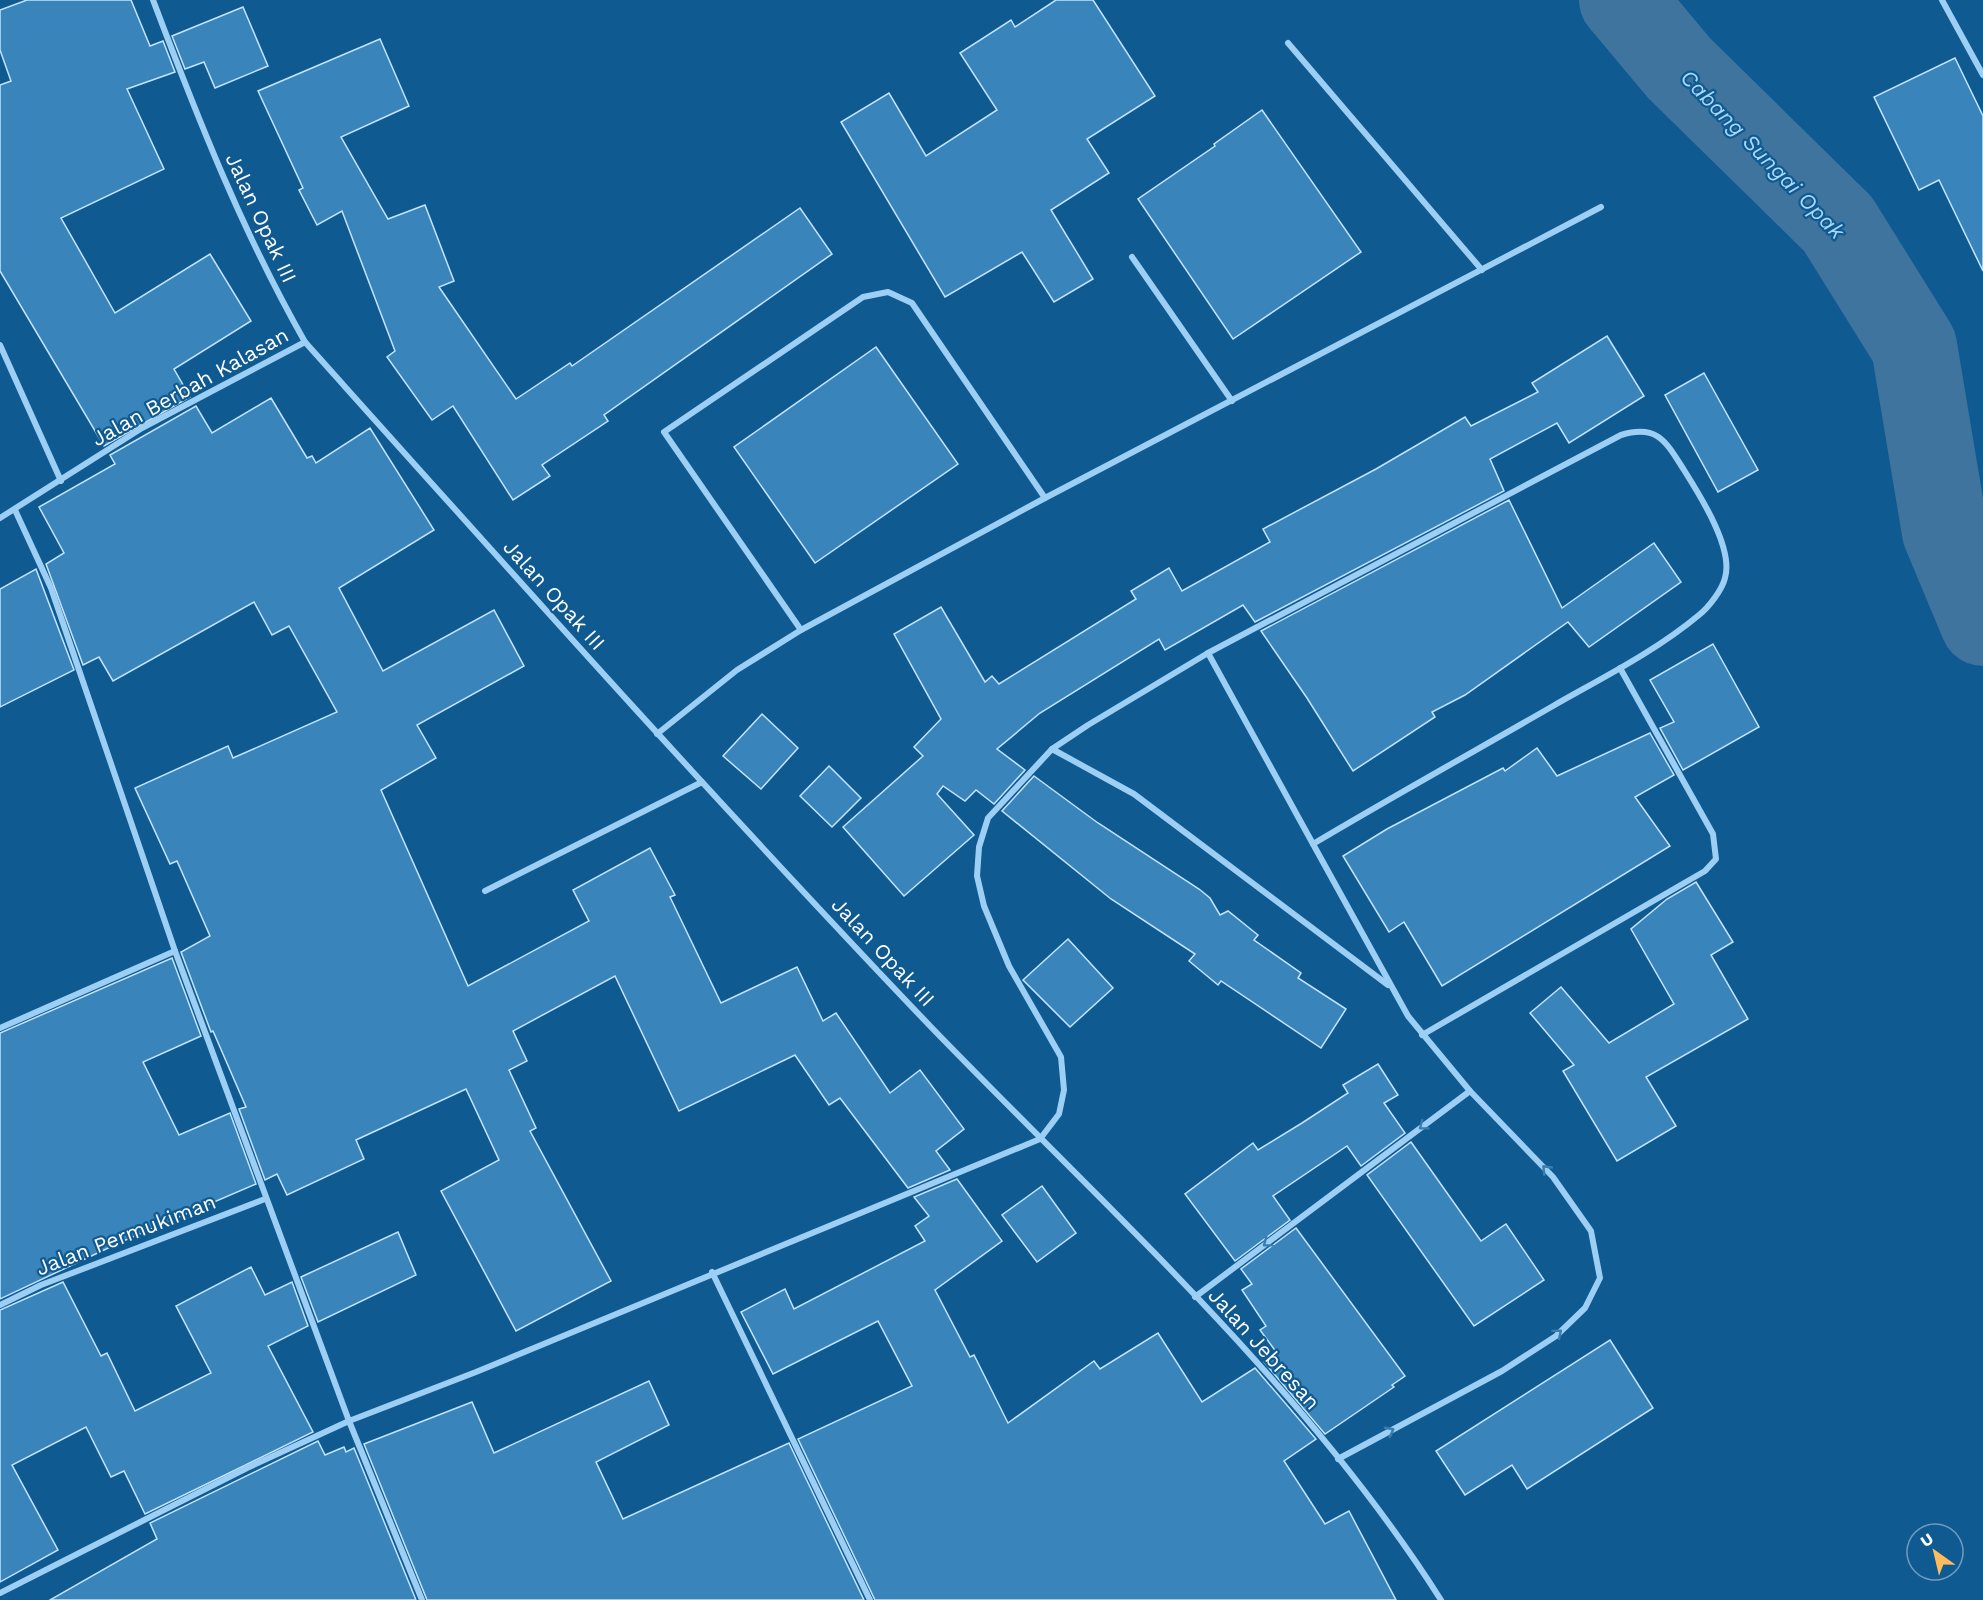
<svg xmlns="http://www.w3.org/2000/svg" width="1983" height="1600" viewBox="0 0 1983 1600" font-family="'Work Sans',sans-serif">
  <style>
    .lines { fill: none; stroke-linecap: round; stroke-linejoin: round }
    .river { stroke: #3f749e; stroke-width: 86 }
    .building { fill: #3884bb; stroke: #c3e5fe; stroke-width: 1.5 }
    .street { stroke: #9ccff3; stroke-width: 6 }
    .oneway { stroke: #3a7daf }
    .labels { text-anchor: middle; stroke-width: 4.5; stroke-linejoin: round; paint-order: stroke }
    .street-label { font-size: 21px; fill: #fff; stroke: #105a92 }
    .water-label { font-size: 22px; font-style: italic; fill: #a8d8fa; stroke: #105a92 }
  </style>
  <rect width="100%" height="100%" fill="#105a92"/>
  <g class="lines">
    <path class="river" d="M1622,0L1679,68L1838,224L1914,346L1945,532L1983,623"/>
  </g>
  <g class="building">
    <path d="M27,0H131L150,46L163,41L175,72L127,89L164,169L61,218L115,313L210,254L251,321L174,369L190,397L104,446L0,271V85L11,81L0,50V10Z"/>
    <path d="M1056,0H1093L1155,96L1087,139L1109,173L1051,210L1093,279L1054,302L1022,252L945,297L841,122L889,93L926,156L997,110L960,53L1011,20L1015,27Z"/>
    <path d="M243,7L268,66L215,88L204,62L185,69L172,36Z"/>
    <path d="M380,39L409,106L341,137L388,219L425,205L454,281L439,287L516,399L570,363L572,366L800,208L832,254L604,415L608,421L542,465L550,476L513,500L453,406L432,420L387,357L395,351L342,211L317,225L299,190L303,188L258,91Z"/>
    <path d="M1955,58L1983,116V271L1939,180L1919,190L1874,97Z"/>
    <path d="M1262,110L1361,252L1233,339L1138,199L1215,146L1214,144Z"/>
    <path d="M1607,336L1644,396L1569,443L1557,423L1490,459L1504,491L1255,622L1243,605L1165,650L1159,639L1040,713L997,749L1025,770L994,804L976,790L965,801L943,786L937,794L974,835L904,896L843,827L923,756L914,747L941,719L894,634L941,607L985,682L992,676L999,684L1136,599L1131,591L1169,568L1182,591L1270,542L1263,529L1376,469L1465,417L1471,426L1538,392L1532,383Z"/>
    <path d="M876,347L958,464L815,563L734,447Z"/>
    <path d="M1704,373L1758,470L1718,492L1665,395Z"/>
    <path d="M271,398L307,458L312,456L316,463L370,428L434,530L339,588L383,671L494,610L524,666L417,725L436,758L381,790L468,986L589,921L573,890L650,848L675,895L670,897L721,1003L797,967L823,1021L836,1013L890,1093L920,1070L964,1129L936,1151L950,1170L908,1188L840,1098L829,1105L795,1055L679,1111L615,976L513,1031L527,1061L509,1070L536,1128L530,1131L611,1281L516,1331L441,1191L499,1160L466,1089L356,1140L364,1159L287,1195L277,1174L265,1180L239,1109L246,1107L213,1031L211,1032L181,952L210,936L177,861L170,864L135,788L228,746L233,758L337,712L289,626L272,635L254,602L113,681L99,657L83,665L46,564L64,553L39,507L115,464L110,455L196,406L212,433Z"/>
    <path d="M1509,500L1562,608L1654,543L1681,582L1589,647L1568,622L1465,695L1432,712L1435,717L1353,771L1307,698L1261,631Z"/>
    <path d="M36,569L74,670L0,707V589Z"/>
    <path d="M1713,644L1759,727L1683,770L1660,728L1674,722L1650,680Z"/>
    <path d="M762,714L798,748L761,789L723,756Z"/>
    <path d="M1650,733L1674,775L1635,797L1670,846L1442,986L1404,922L1389,932L1343,856L1387,829L1503,768L1505,771L1537,748L1557,776Z"/>
    <path d="M829,766L861,798L832,827L800,796Z"/>
    <path d="M1034,776L1098,823L1199,889L1210,898L1220,915L1228,911L1258,935L1254,940L1301,973L1298,978L1346,1009L1321,1048L1221,981L1218,985L1189,961L1195,954L1111,899L1002,811Z"/>
    <path d="M1696,882L1733,942L1711,955L1748,1019L1646,1077L1676,1126L1617,1161L1563,1071L1574,1065L1530,1013L1561,987L1609,1043L1674,1004L1631,929L1667,899Z"/>
    <path d="M1068,939L1113,988L1070,1027L1023,980Z"/>
    <path d="M172,958L201,1036L143,1062L179,1135L230,1113L256,1184L121,1242L0,1299V1033Z"/>
    <path d="M1378,1064L1398,1095L1384,1103L1405,1133L1361,1166L1347,1146L1273,1196L1290,1220L1235,1261L1185,1194L1253,1143L1258,1150L1302,1123L1348,1093L1343,1085Z"/>
    <path d="M1411,1142L1481,1241L1506,1224L1544,1280L1474,1326L1367,1175Z"/>
    <path d="M957,1179L1002,1241L935,1290L970,1357L974,1355L1008,1423L1094,1361L1100,1369L1158,1333L1202,1402L1255,1368L1316,1439L1284,1461L1325,1524L1349,1511L1396,1600H875L798,1439L912,1386L878,1321L773,1374L741,1312L785,1289L794,1309L925,1241L915,1226L929,1216L914,1197Z"/>
    <path d="M1042,1186L1076,1233L1037,1262L1002,1215Z"/>
    <path d="M1296,1228L1405,1376L1392,1385L1394,1387L1325,1434L1264,1362L1277,1353L1260,1330L1266,1326L1242,1290L1252,1284L1241,1269Z"/>
    <path d="M398,1232L416,1275L318,1322L301,1277Z"/>
    <path d="M251,1267L265,1295L292,1282L308,1326L268,1346L313,1432L145,1514L124,1471L111,1477L86,1427L12,1465L58,1550L0,1582V1310L63,1282L101,1356L107,1353L135,1411L211,1373L176,1306Z"/>
    <path d="M1610,1340L1653,1408L1527,1489L1512,1465L1465,1495L1436,1451Z"/>
    <path d="M649,1381L669,1425L596,1462L623,1519L789,1443L864,1600H427L364,1444L472,1402L494,1453Z"/>
    <path d="M318,1441L325,1455L344,1447L346,1452L354,1448L416,1600H50L157,1539L150,1523Z"/>
  </g>
  <g class="lines">
    <g class="street">
      <path d="M153,0C198,119 242,231 305,342C512,573 718,804 932,1028C1107,1209 1306,1387 1441,1600"/>
      <path d="M1942,0L1983,75"/>
      <path d="M1288,43L1482,270"/>
      <path d="M1132,257L1232,401"/>
      <path d="M0,345L61,481"/>
      <path d="M15,510L51,588L175,951L349,1421L476,1372L1040,1139L1059,1114L1064,1090L1061,1057L1009,966L984,906L977,876L979,847L988,818L1052,749L1088,725L1208,653L1621,435C1658,424 1666,442 1684,470C1699,494 1734,548 1725,578C1722,590 1709,607 1699,615C1656,651 1602,678 1553,706C1473,752 1392,797 1313,844L1408,1016L1470,1091L1553,1177L1591,1231L1600,1278L1585,1308L1556,1336L1502,1371L1338,1459"/>
      <path d="M0,518L142,428L305,342"/>
      <path d="M801,630L664,432L863,297L888,292L912,303L1045,498"/>
      <path d="M1208,653L1313,844"/>
      <path d="M657,734L737,670L801,630L1045,498L1601,207"/>
      <path d="M1052,749L1134,794L1388,985"/>
      <path d="M485,891L702,782"/>
      <path d="M0,1028L175,951"/>
      <path d="M1422,1035L1705,871L1716,859L1713,834L1620,668"/>
      <path d="M712,1272L870,1600"/>
      <path d="M1195,1297L1470,1091"/>
      <path d="M0,1305L41,1285L265,1199"/>
      <path d="M0,1593L247,1468L349,1421L422,1600"/>
    </g>
  </g>
  <defs><path id="oneway-chevron" d="M-2-3.5L2.5 0L-2 3.5" fill="none" stroke-width="1.6" stroke-linecap="round" stroke-linejoin="round" transform="scale(1.5)"/></defs>
  <g class="oneway">
    <use href="#oneway-chevron" transform="translate(1423 1126) rotate(143)"/>
    <use href="#oneway-chevron" transform="translate(1546 1169) rotate(-134)"/>
    <use href="#oneway-chevron" transform="translate(1267 1243) rotate(143)"/>
    <use href="#oneway-chevron" transform="translate(1558 1333) rotate(-40)"/>
    <use href="#oneway-chevron" transform="translate(1390 1431) rotate(-28)"/>
  </g>
  <g class="labels">
    <g class="street-label">
      <text transform="translate(261 218) rotate(65)" y="7">Jalan Opak III</text>
      <text transform="translate(190 387) rotate(-29)" y="7">Jalan Berbah Kalasan</text>
      <text transform="translate(554 595) rotate(48)" y="7">Jalan Opak III</text>
      <text transform="translate(883 952) rotate(47)" y="7">Jalan Opak III</text>
      <text transform="translate(126 1235) rotate(-21)" y="7">Jalan Permukiman</text>
      <text transform="translate(1264 1349) rotate(48)" y="7">Jalan Jebresan</text>
    </g>
    <g class="water-label">
      <text transform="translate(1763 154) rotate(46)" y="8">Cabang Sungai Opak</text>
    </g>
  </g>
  <g transform="translate(1935 1552) rotate(326)"><circle r="28" fill="#105a92" stroke="#709cbe" stroke-width="1.5"/>
  <path d="M0-4.5L10 22L0 15L-10 22Z" fill="#ffbc5e"/>
  <text y="-9" font-size="16" font-weight="bold" text-anchor="middle" fill="#ffffff">U</text>
  </g>
</svg>
